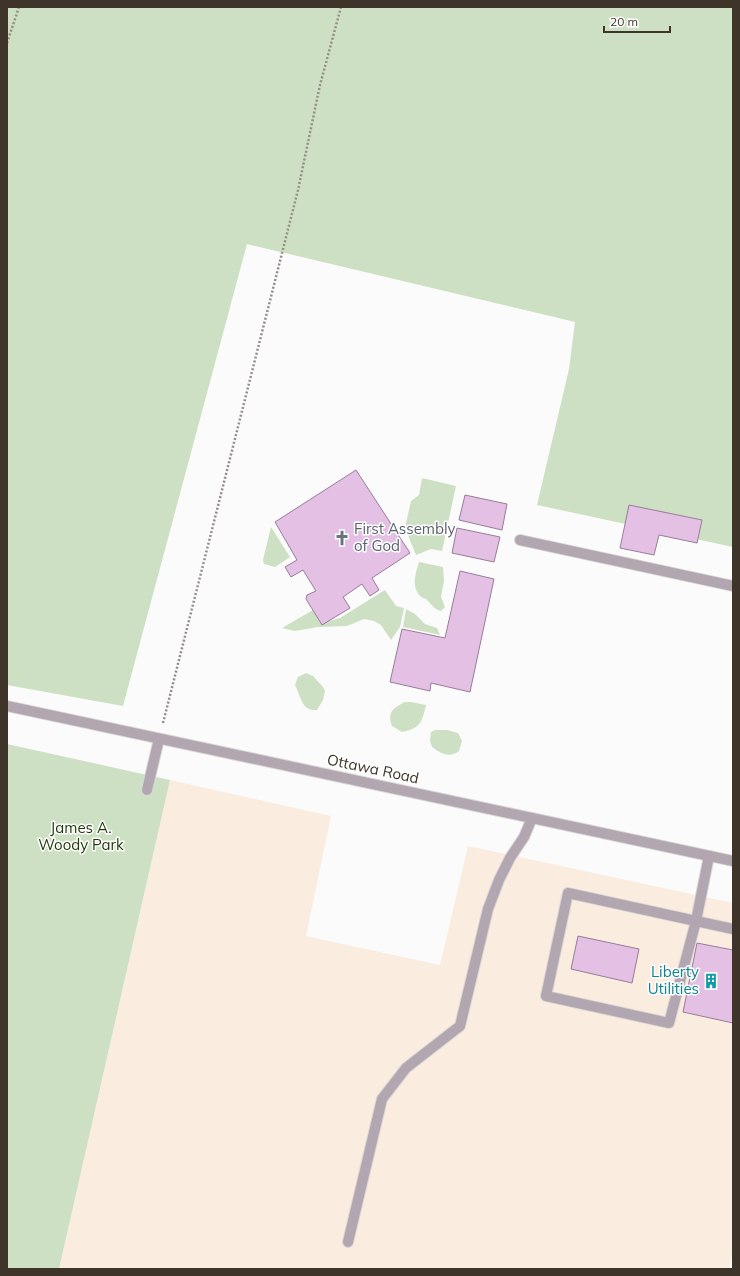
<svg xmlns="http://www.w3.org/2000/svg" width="740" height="1276" viewBox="0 0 740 1276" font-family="Mulish,sans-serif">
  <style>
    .built { fill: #fbece0 }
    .green { fill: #cee0c3 }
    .building { fill: #e4c0e5; stroke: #977d97 }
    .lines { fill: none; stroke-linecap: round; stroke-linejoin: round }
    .minor-casing { stroke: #d9d7d5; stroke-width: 12 }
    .path { stroke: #948e88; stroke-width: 2.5; stroke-dasharray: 2 2; stroke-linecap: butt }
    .minor { stroke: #b2a6b1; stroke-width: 10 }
    .labels { text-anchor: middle; stroke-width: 3; stroke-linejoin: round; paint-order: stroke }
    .worship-label { font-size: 15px; fill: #5b616d; stroke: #fff; text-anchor: start }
    .street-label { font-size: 15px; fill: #3f3429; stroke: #fff }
    .park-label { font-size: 15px; fill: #1e3608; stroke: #fff }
    .culture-label { font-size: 15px; fill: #0d838f; stroke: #fff; text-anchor: end }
  </style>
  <rect width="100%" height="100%" fill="#fbfbfb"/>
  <path class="built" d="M170,780L331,816L306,936L440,965L468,846L733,903V1250L729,1269H59Z"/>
  <g class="green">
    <path d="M7,7H733V547L537,505L569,369L575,322L247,244L123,706L7,685Z"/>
    <path d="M422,478L456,486L442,551L431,549L416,555L405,528L411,501L419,495Z"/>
    <path d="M271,527L290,557L275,567L264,564L263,560Z"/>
    <path d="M419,562L443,567L444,581L441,597L445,607L441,611C434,609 433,606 428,601C426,598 422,598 420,596C411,586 416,572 419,562Z"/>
    <path d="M385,590L396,606L404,608L400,627L391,640L381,625L374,621L364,619L347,626L318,627L295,631L282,628L313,610L318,618L329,621L340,618Z"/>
    <path d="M406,609L415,614L425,624L437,628L440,635L403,627Z"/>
    <path d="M306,673L313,676L323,687L325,691L323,700L317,710C301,711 301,696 295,685L298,677Z"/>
    <path d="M405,702H411L426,705C422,722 421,728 402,732L392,726C387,712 393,708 405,702Z"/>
    <path d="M435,730H447L458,733L462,741L459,751C450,758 441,754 432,747L430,741L431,732Z"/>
    <path d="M7,744L170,780L59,1269H7Z"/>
  </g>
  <g class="building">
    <path d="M356,470L410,553L372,578L379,590L370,596L362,584L343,597L350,608L322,625L306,599L307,595L316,591L303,570L291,577L285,567L297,560L275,522Z"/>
    <path d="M465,495L507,504L502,530L459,520Z"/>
    <path d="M629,505L702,520L697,543L659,535L654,555L620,548Z"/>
    <path d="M457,528L500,537L494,562L452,553Z"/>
    <path d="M460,571L494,579L470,692L431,683L430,691L390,682L402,629L445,638Z"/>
    <path d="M578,936L639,949L632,983L571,969Z"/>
    <path d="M697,943L733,950V1023L683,1012Z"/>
  </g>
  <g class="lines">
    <defs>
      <g id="minor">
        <path d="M520,540L733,586"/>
        <path d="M7,706L733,861"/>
        <path d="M147,790L159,739"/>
        <path d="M709,856L696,921L733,929"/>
        <path d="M568,893L696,921L669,1023L546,996Z"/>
        <path d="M348,1242L382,1099L406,1068L460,1026L488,909L499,880L510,858L524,837L532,818"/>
      </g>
    </defs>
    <use href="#minor" class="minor-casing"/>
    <g class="path">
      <path d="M7,43L19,7"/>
      <path d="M163,723L298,190L320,85L341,7"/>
    </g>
    <use href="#minor" class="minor"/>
  </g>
  <defs>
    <symbol id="church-bare" viewBox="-9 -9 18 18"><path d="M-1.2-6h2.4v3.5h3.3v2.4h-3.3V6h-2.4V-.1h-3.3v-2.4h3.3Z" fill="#6b7280" stroke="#fff" stroke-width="2.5" paint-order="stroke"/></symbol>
    <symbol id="building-bare" viewBox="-9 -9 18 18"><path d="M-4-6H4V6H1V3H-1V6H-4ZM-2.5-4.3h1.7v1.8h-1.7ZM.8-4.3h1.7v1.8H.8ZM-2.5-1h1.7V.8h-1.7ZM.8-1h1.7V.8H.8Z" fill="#0f9aa8" stroke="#fff" stroke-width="2.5" paint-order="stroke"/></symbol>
  </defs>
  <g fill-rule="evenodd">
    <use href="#church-bare" x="331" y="527" width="22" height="22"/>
    <use href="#building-bare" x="700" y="970" width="22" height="22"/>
  </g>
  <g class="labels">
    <g class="worship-label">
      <text x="354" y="534">First Assembly<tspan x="354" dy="17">of God</tspan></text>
    </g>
    <g class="street-label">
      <text transform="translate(373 769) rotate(12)" y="5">Ottawa Road</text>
    </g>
    <g class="park-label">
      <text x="81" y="833">James A.<tspan x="81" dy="17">Woody Park</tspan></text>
    </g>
    <g class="culture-label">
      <text x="699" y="977">Liberty<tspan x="699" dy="17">Utilities</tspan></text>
    </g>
  </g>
  <rect width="740" height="1276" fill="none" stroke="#3f3429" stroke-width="16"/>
  <path d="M604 26v6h66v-6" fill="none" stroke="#3f3429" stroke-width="2"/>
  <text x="610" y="26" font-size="12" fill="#3f3429" stroke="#ffffff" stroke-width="3" paint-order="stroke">20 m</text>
</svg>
